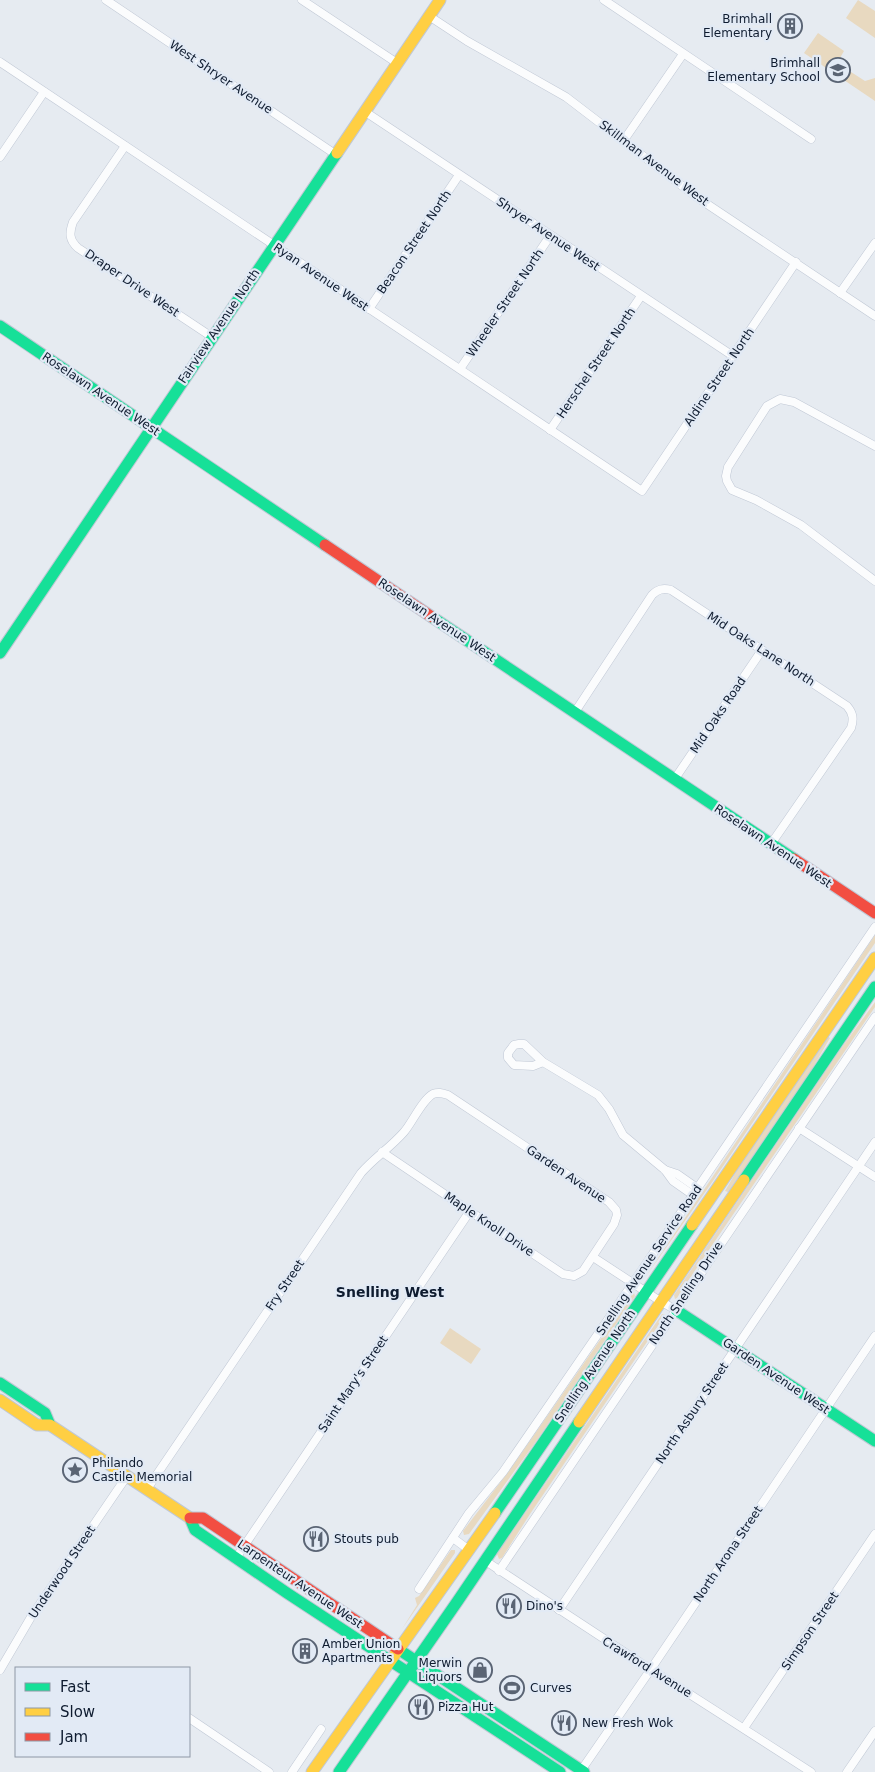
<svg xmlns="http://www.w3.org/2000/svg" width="875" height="1772" viewBox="0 0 875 1772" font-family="'DejaVu Sans',sans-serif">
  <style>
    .green { fill: #e8d9c0 }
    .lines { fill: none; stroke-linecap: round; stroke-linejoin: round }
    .street-casing { stroke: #c0c8d5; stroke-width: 9 }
    .fast-casing { stroke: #c0c8d5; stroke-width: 13 }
    .slow-casing { stroke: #c0c8d5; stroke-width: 13 }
    .jam-casing { stroke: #c0c8d5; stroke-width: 13 }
    .street { stroke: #fbfcfd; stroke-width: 8 }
    .fast { stroke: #16e098; stroke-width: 11 }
    .slow { stroke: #ffcf43; stroke-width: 11 }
    .jam { stroke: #f24e42; stroke-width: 11 }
    .labels { text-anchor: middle; stroke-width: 4.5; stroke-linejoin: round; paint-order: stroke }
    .poi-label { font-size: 12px; fill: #0f1c30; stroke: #e2eaf5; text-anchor: start }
    .street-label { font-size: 12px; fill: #0f1c30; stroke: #e2eaf5 }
    .neighbourhood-label { font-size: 14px; font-weight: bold; fill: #0f1c30; stroke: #e2eaf5 }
  </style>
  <rect width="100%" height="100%" fill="#e6ebf1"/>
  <g class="green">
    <path d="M858,0L875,11V38L846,18Z"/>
    <path d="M818,33L844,51L837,63L865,81L875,78V101L804,53Z"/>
    <path d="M875,935V943L713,1181L644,1279Z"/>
    <path d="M875,1002V1007L702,1260L677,1298L675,1299L674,1295L840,1050Z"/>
    <path d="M827,1036L830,1038L808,1076L728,1192L725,1191L747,1153Z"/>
    <path d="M634,1293L635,1296L537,1440L469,1534L464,1535L463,1531L509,1471L632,1294Z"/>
    <path d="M662,1314H664L665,1316L638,1355L530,1514L502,1558L499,1559L497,1554Z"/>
    <path d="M450,1328L481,1349L471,1364L440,1343Z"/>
    <path d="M451,1550H455V1553L402,1629L417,1605L415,1598L419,1596Z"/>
  </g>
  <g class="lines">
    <defs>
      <g id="street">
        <path d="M106,0L335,154"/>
        <path d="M302,0L397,63"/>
        <path d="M604,0L811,139"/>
        <path d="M429,16L467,41L566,97L698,198L875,316"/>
        <path d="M0,62L642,491L796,262"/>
        <path d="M364,111L733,356"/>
        <path d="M624,140L683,54"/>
        <path d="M125,146L73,222C69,233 69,240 78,248L212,337"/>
        <path d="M0,157L44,92"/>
        <path d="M840,293L875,243"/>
        <path d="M369,309L459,175"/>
        <path d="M460,369L550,236"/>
        <path d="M550,430L641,296"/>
        <path d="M875,446L794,402L780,399L767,406L728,467L726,476L727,481L732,490L756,500L801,525L875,581"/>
        <path d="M575,712L652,595C658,589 663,588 671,590L847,706C853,713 854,719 851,728L771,844"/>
        <path d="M674,780L762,650"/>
        <path d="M543,1062L533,1066L514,1065L508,1058V1053L514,1045L519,1044H524L543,1062L598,1095L609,1109L623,1135L665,1170L673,1181L693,1195"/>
        <path d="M799,1128L875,1177"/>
        <path d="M665,1170L677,1174L697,1188"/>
        <path d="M593,1257L660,1301L676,1310"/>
        <path d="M147,1489L361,1173C374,1158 391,1147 404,1132C412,1123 422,1100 433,1094C438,1092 442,1093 448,1095L609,1202L616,1210L617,1215L614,1224L583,1271L574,1276L563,1274L382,1152"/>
        <path d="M453,1538L469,1550"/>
        <path d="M236,1558L470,1211"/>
        <path d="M484,1560L641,1663L811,1772"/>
        <path d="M499,1571C624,1386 749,1201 875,1017"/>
        <path d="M419,1589L469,1513L503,1472L633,1283L875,927"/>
        <path d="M559,1610L875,1142"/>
        <path d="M0,1670L31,1617L127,1476"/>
        <path d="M189,1718L269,1772"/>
        <path d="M744,1728L875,1534"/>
        <path d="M292,1772L321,1729"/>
        <path d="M580,1772L651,1669L875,1336"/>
        <path d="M847,1772L875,1731"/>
      </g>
      <g id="fast">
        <path d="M0,326L325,545"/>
        <path d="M432,617L794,859"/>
        <path d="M0,653L337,153"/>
        <path d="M744,1180L875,987"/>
        <path d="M676,1310L875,1441"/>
        <path d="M0,1383L45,1413L50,1425"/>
        <path d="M495,1513L692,1225"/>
        <path d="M190,1518L195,1530L287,1593L560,1772"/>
        <path d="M398,1649L584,1772"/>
        <path d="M339,1772L457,1602L579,1422"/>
      </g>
      <g id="slow">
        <path d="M337,153L440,0"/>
        <path d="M692,1225L875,958"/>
        <path d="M0,1400L37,1425H50L190,1518"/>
        <path d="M579,1422L744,1180"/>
        <path d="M312,1772L495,1513"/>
      </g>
      <g id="jam">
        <path d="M325,545L432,617"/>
        <path d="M794,859L875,913"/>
        <path d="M190,1518H203L398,1649"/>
      </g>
    </defs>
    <use href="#street" class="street-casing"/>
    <use href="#fast" class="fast-casing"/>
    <use href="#slow" class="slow-casing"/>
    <use href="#jam" class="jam-casing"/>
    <use href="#street" class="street"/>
    <use href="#fast" class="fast"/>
    <use href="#slow" class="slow"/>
    <use href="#jam" class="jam"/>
  </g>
  <defs>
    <symbol id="building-ring" viewBox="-11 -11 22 22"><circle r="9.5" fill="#e2eaf5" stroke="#5a6474" stroke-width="1.5"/><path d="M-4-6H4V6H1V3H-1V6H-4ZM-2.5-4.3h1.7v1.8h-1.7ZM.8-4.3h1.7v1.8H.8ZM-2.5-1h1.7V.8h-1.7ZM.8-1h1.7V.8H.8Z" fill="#5a6474"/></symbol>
    <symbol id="school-ring" viewBox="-11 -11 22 22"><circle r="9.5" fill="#e2eaf5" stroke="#5a6474" stroke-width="1.5"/><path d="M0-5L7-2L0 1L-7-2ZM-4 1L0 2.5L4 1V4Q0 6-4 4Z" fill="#5a6474"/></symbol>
    <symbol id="sight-ring" viewBox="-11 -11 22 22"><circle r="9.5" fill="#e2eaf5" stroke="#5a6474" stroke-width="1.5"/><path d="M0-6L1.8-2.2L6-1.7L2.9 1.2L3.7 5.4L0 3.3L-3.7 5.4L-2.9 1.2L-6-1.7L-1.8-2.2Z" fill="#5a6474"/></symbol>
    <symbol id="restaurant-ring" viewBox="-11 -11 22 22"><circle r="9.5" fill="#e2eaf5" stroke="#5a6474" stroke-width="1.5"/><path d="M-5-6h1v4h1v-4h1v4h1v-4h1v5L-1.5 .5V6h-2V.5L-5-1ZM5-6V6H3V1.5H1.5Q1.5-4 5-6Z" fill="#5a6474"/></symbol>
    <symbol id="shop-ring" viewBox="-11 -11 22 22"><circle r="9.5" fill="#e2eaf5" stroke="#5a6474" stroke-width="1.5"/><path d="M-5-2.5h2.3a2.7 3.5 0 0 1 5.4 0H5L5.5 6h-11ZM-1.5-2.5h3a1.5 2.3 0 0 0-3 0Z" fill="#5a6474"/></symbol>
    <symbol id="stadium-ring" viewBox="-11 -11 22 22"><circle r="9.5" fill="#e2eaf5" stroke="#5a6474" stroke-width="1.5"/><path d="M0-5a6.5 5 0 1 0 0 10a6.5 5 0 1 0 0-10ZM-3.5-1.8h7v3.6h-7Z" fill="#5a6474"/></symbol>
  </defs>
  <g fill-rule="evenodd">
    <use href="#building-ring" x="776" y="12" width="28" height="28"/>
    <use href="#school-ring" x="824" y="56" width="28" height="28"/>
    <use href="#sight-ring" x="61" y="1456" width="28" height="28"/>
    <use href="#restaurant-ring" x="302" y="1525" width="28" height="28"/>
    <use href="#restaurant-ring" x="495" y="1592" width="28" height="28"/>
    <use href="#building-ring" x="291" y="1637" width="28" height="28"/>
    <use href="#shop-ring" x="466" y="1656" width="28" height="28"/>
    <use href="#stadium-ring" x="498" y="1674" width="28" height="28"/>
    <use href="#restaurant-ring" x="407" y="1693" width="28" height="28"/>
    <use href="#restaurant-ring" x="550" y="1709" width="28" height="28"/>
  </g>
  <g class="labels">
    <g class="poi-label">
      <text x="772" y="23" text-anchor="end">Brimhall<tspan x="772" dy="14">Elementary</tspan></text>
      <text x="820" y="67" text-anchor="end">Brimhall<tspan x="820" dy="14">Elementary School</tspan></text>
      <text x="92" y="1467">Philando<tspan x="92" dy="14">Castile Memorial</tspan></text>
      <text x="334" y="1543">Stouts pub</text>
      <text x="526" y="1610">Dino's</text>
      <text x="322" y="1648">Amber Union<tspan x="322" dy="14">Apartments</tspan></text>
      <text x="462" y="1667" text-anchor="end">Merwin<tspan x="462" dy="14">Liquors</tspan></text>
      <text x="530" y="1692">Curves</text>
      <text x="438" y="1711">Pizza Hut</text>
      <text x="582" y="1727">New Fresh Wok</text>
    </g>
    <g class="street-label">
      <text transform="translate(221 77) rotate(34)" y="4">West Shryer Avenue</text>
      <text transform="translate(654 163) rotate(37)" y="4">Skillman Avenue West</text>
      <text transform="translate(548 234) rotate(34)" y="4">Shryer Avenue West</text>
      <text transform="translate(414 242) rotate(-56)" y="4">Beacon Street North</text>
      <text transform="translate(321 277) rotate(34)" y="4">Ryan Avenue West</text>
      <text transform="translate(132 283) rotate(34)" y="4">Draper Drive West</text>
      <text transform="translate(505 303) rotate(-56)" y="4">Wheeler Street North</text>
      <text transform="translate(219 326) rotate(-56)" y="4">Fairview Avenue North</text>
      <text transform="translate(596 363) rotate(-56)" y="4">Herschel Street North</text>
      <text transform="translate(719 377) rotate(-56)" y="4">Aldine Street North</text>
      <text transform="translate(101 394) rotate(34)" y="4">Roselawn Avenue West</text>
      <text transform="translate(437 620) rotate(34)" y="4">Roselawn Avenue West</text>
      <text transform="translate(761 649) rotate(33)" y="4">Mid Oaks Lane North</text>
      <text transform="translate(718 715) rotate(-56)" y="4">Mid Oaks Road</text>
      <text transform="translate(773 846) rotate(34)" y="4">Roselawn Avenue West</text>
      <text transform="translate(566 1174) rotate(34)" y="4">Garden Avenue</text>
      <text transform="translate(489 1224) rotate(34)" y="4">Maple Knoll Drive</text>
      <text transform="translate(649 1260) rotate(-56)" y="4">Snelling Avenue Service Road</text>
      <text transform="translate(285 1285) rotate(-56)" y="4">Fry Street</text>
      <text transform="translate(686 1293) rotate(-56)" y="4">North Snelling Drive</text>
      <text transform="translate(595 1366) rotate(-56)" y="4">Snelling Avenue North</text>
      <text transform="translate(776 1376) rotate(34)" y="4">Garden Avenue West</text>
      <text transform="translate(353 1384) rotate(-56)" y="4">Saint Mary's Street</text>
      <text transform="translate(692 1413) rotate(-56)" y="4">North Asbury Street</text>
      <text transform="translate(728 1554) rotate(-56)" y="4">North Arona Street</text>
      <text transform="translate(62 1572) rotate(-56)" y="4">Underwood Street</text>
      <text transform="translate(300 1584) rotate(34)" y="4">Larpenteur Avenue West</text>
      <text transform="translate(810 1631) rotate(-56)" y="4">Simpson Street</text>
      <text transform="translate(647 1667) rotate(32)" y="4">Crawford Avenue</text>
    </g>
    <g class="neighbourhood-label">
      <text x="390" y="1297">Snelling West</text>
    </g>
  </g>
  <rect x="15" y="1667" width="175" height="90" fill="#e2eaf5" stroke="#8e98a6"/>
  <rect x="25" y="1683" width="25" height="8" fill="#16e098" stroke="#8e98a6"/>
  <text x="60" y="1692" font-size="15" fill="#0f1c30">Fast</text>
  <rect x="25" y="1708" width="25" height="8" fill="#ffcf43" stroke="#8e98a6"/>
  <text x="60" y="1717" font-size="15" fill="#0f1c30">Slow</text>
  <rect x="25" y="1733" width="25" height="8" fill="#f24e42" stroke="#8e98a6"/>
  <text x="60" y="1742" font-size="15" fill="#0f1c30">Jam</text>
</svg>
